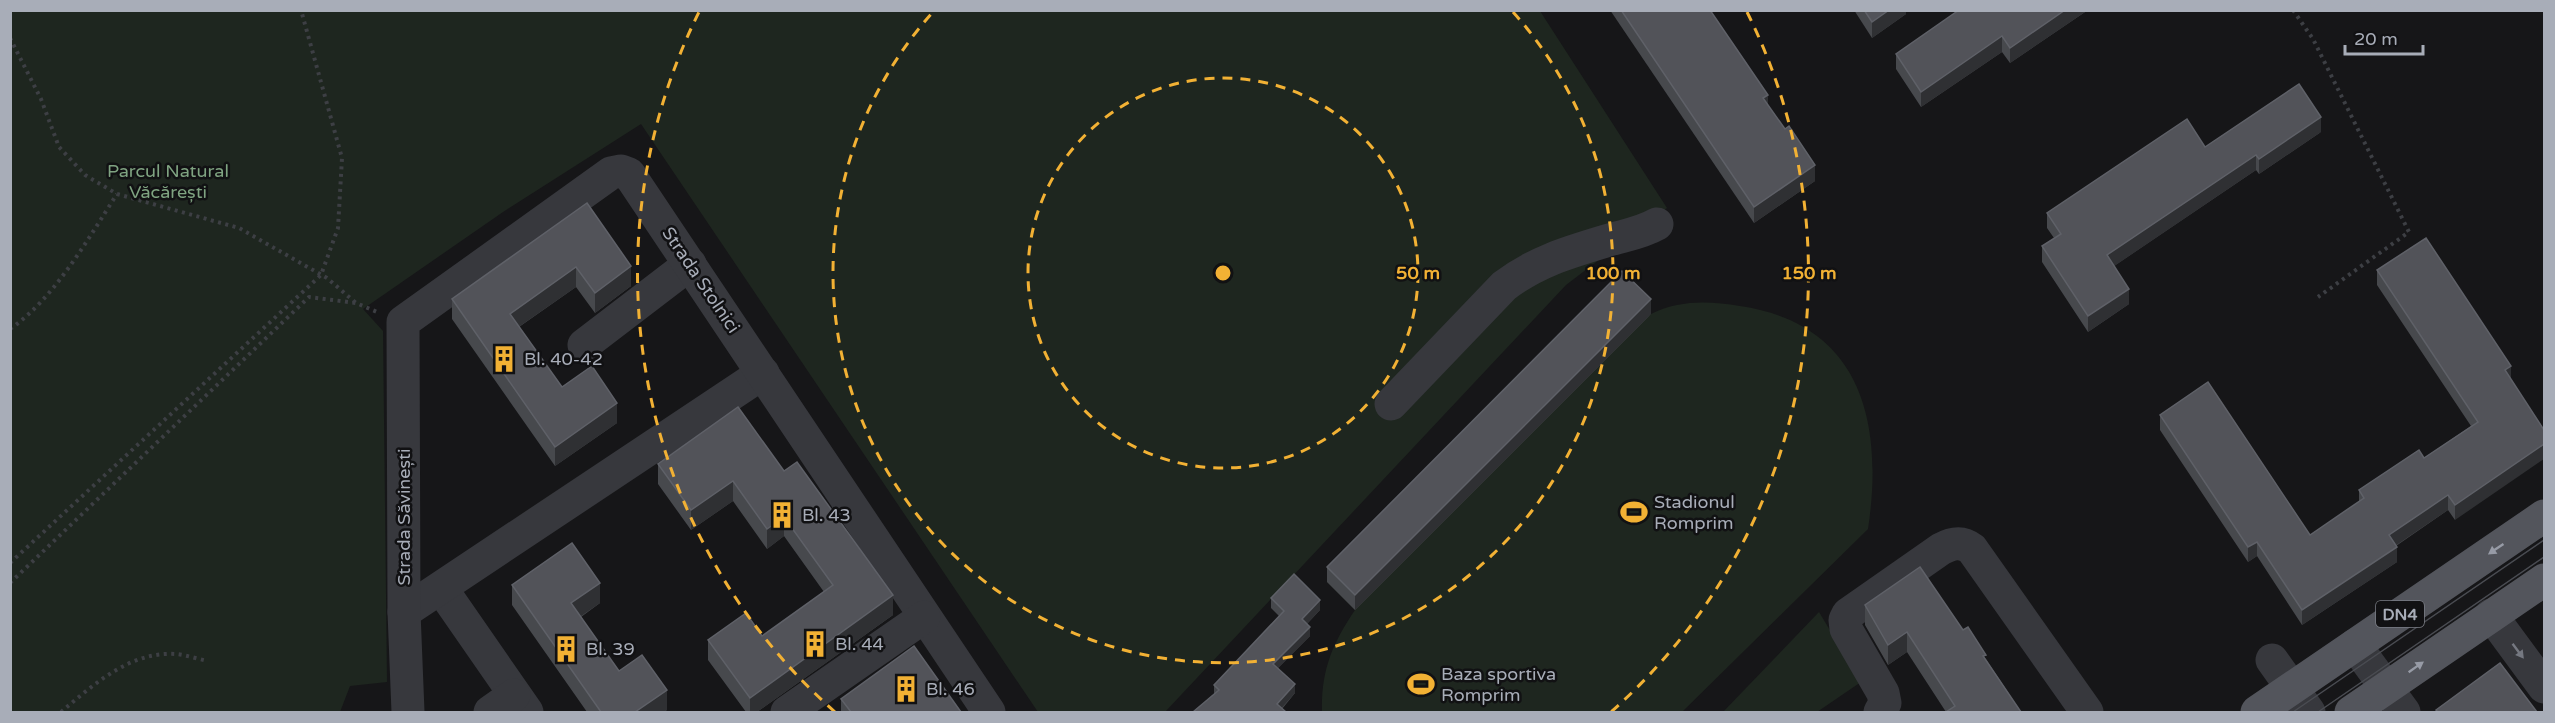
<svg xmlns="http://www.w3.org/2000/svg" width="2555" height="723" viewBox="0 0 2555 723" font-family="'Varela Round',sans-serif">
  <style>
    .green { fill: #1e261f }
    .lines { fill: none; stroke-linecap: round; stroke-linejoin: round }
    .path { stroke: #3d3f44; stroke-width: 4; stroke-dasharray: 3 4.5; stroke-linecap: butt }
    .minor { stroke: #37383d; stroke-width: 33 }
    .major { stroke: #53555c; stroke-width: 33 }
    .tram { stroke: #4a4c52; stroke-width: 1.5 }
    .wall { fill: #47494d }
    .shaded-wall { fill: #2f3033 }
    .building { fill: #525359; stroke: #5f6168; stroke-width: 1.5 }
    .oneway { fill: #979ba6 }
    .oneway2 { fill: #757881 }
    .ring { fill: none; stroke: #f2b134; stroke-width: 3; stroke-dasharray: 10 8 }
    .labels { text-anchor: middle; stroke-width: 5; stroke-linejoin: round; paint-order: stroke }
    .shield { fill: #111113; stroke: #7b7e86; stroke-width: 1.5 }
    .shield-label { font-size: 16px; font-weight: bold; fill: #a8adb8 }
    .park-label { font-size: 18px; fill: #7fa381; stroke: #111113 }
    .street-label { font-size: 18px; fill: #a8adb8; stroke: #111113 }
    .poi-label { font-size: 18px; fill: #a8adb8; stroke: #111113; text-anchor: start }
    .centre { fill: #f2b134; stroke: #111113; stroke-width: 3 }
    .ring-label { font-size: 18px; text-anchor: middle; font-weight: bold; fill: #f2b134; stroke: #111113; stroke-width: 5; stroke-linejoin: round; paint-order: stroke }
  </style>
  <rect width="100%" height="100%" fill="#161618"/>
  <g class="green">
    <path d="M10,11H1540L1667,208L1566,285L1165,712H1038L641,124L503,212L363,309L383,331L387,682L350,686L340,712H11Z"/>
    <path d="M1622,286L1651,314C1680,300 1708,301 1740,306C1862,324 1884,423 1868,529L1682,712H1322C1321,671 1332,644 1355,610L1327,582Z"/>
    <path d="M1819,612L1861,682L1817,712H1723Z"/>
  </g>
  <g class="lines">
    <g class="path">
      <path d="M2293,10L2313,39L2409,232L2318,297"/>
      <path d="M10,38L41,99L59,147L85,175L117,194L239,228L327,278L356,303"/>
      <path d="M10,329C54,299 88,239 117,194"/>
      <path d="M10,563L321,275L338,228L342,158L301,10"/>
      <path d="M10,583L309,297L356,303L377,312"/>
      <path d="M61,712C93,685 130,651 176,654C186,655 198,659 208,661"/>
    </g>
    <g class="minor">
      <path d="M584,345L690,264"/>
      <path d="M1391,404L1504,286C1537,261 1569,252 1609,240C1626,235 1641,233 1657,224"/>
      <path d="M441,588L527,712"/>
      <path d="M404,612L763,373"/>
      <path d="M2491,615L2544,687"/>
      <path d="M2355,645L2404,712"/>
      <path d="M2272,660L2309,712"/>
      <path d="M408,712L404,612L403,322L611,173L621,171L629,174L989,712"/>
      <path d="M490,712L514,695"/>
      <path d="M787,712L924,617"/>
      <path d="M1880,712L1885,703L1883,693L1846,629L1845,620L1848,614L1941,549C1952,543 1962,541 1972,549L2087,712"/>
    </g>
    <g class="major">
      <path d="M2257,712L2544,516"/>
      <path d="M2351,712L2544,580"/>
    </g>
    <g class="tram">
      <path d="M2293,712L2544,540"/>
      <path d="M2318,712L2544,557"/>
    </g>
  </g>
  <g class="wall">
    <path d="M1610,10H1710L1815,181L1754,223Z"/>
    <path d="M1854,10H1906V14L1872,38Z"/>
    <path d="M2088,10L2010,63L2002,52L1921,107L1896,69V54Z"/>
    <path d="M2321,132L2259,174L2256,170L2114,266L2129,304L2088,332L2042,262V246L2054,238L2047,228V213Z"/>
    <path d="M587,203L631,286L595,313L576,287L519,327L562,387L617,423L555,466L452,319V299Z"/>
    <path d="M2377,270L2511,366L2455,520L2448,510L2396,546L2397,562L2302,625L2257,556L2248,562L2160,430V415L2310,535L2359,502V490L2424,458L2471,426L2377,285Z"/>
    <path d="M1651,314L1355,610L1327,582V567Z"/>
    <path d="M658,464L784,471L893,615L757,712H746L708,660V640L762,636L824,592L784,536L767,549L733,501L691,530L658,484Z"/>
    <path d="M512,585L600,603L581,617L619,671L667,710L663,712H587L512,605Z"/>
    <path d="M1271,598L1320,610L1307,624L1310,636L1278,668L1295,693L1282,709L1214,694V685L1279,616L1271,608Z"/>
    <path d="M1865,605L1963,630L1986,659L2021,712H1946L1907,652L1888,665L1865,625Z"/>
    <path d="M841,699L961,712H841Z"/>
  </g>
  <g class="shaded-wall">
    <path d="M1889,10H1906V14L1872,38V22Z"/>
    <path d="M2065,10H2088L2010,63V48Z"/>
    <path d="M2002,36V52L1921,107V92Z"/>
    <path d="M1768,95V111L1763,98Z"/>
    <path d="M2321,117V132L2259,174V159Z"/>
    <path d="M2256,155V170L2107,271V255Z"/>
    <path d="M1815,165V181L1754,223V207Z"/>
    <path d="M631,266V286L595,313V293Z"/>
    <path d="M576,267V287L510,333V314Z"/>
    <path d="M2129,289V304L2088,332V316Z"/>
    <path d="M1651,299V314L1355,610V595Z"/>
    <path d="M2511,366V381L2505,370Z"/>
    <path d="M617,403V423L555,466V447Z"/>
    <path d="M2544,444V459L2455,520V505Z"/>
    <path d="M733,481V501L691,530V510Z"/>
    <path d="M2448,495V510L2389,550V535Z"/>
    <path d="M784,517V536L767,549V529Z"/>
    <path d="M2257,542V556L2248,562V547Z"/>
    <path d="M2397,547V562L2302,625V610Z"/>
    <path d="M600,583V603L571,623V603Z"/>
    <path d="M893,595V615L757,712H750V698Z"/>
    <path d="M1320,600V610L1302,629V619Z"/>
    <path d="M1310,627V636L1273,673V664Z"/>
    <path d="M1907,632V652L1888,665V645Z"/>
    <path d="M1295,684V693L1278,712L1277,704Z"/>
    <path d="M667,690V710L663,712H635Z"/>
  </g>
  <g class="building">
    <path d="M1621,10H1710L1768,95L1763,98L1785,129L1789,126L1815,165L1754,207Z"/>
    <path d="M1864,10H1889L1872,22Z"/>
    <path d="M1959,10H2065L2010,48L2002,36L1921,92L1896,54Z"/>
    <path d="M2299,84L2321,117L2259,159L2256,155L2107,255L2129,289L2088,316L2042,246L2061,234L2047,213L2187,119L2205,147Z"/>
    <path d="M587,203L631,266L595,293L576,267L510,314L562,387L592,366L617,403L555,447L452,299Z"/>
    <path d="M2426,238L2511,366L2505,370L2544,430V444L2455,505L2448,495L2389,535L2397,547L2302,610L2257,542L2248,547L2160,415L2208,382L2310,535L2364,498L2359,490L2419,450L2424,458L2478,422L2377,270Z"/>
    <path d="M1622,271L1651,299L1355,595L1327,567Z"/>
    <path d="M738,407L784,471L797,462L893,595L750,698L708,640L746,613L762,636L833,585L784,517L767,529L733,481L691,510L658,464Z"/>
    <path d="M572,543L600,583L571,603L619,671L642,655L667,690L635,712H601L512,585Z"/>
    <path d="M1920,567L1963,630L1968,627L1986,655L1983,656L2021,712H1946L1955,706L1907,632L1888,645L1865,605Z"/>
    <path d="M1294,574L1320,600L1302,619L1310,627L1273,664L1295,684L1277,704L1286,712H1193L1219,690L1214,685L1284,611L1271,598Z"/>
    <path d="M914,646L961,712H851L841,699Z"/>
    <path d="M2500,663L2537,712H2438L2436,710Z"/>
  </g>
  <defs><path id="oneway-solid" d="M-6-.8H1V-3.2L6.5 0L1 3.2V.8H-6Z" transform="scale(1.5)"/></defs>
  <g class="oneway">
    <use href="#oneway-solid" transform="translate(2496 549) rotate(146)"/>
    <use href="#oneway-solid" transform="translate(2416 667) rotate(-35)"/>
  </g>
  <use class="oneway2" href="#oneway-solid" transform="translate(2518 651) rotate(53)"/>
  <g class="ring">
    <circle cx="1223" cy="273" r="195"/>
    <path d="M1513 12A390 390 0 1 1 933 12"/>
    <path d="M835 712A586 586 0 0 1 699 12M1747 12A586 586 0 0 1 1611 712"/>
  </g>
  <defs>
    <symbol id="building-bare" viewBox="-9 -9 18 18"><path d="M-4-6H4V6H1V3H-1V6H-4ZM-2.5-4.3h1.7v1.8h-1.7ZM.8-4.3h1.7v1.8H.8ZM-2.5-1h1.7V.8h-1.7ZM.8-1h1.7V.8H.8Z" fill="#f2b134" stroke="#111113" stroke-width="2.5" paint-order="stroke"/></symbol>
    <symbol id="stadium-bare" viewBox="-9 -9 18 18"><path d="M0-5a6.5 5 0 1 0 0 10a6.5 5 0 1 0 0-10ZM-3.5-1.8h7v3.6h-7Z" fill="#f2b134" stroke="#111113" stroke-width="2.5" paint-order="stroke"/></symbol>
  </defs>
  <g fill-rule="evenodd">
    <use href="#building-bare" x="485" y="340" width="38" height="38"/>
    <use href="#stadium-bare" x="1615" y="493" width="38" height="38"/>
    <use href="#building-bare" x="763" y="496" width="38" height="38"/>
    <use href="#building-bare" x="796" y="625" width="38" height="38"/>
    <use href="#building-bare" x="547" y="630" width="38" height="38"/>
    <use href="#stadium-bare" x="1402" y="665" width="38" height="38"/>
    <use href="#building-bare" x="887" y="670" width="38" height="38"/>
  </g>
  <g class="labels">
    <rect class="shield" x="2376" y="601" width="48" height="26" rx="4.5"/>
    <g class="shield-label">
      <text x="2400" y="620">DN4</text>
    </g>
    <g class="park-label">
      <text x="168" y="177">Parcul Natural<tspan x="168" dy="21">Văcărești</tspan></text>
    </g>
    <g class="street-label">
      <text transform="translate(701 280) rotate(56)" y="6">Strada Stolnici</text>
      <text transform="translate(404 517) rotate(-90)" y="6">Strada Săvinești</text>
    </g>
    <g class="poi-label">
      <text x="524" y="365">Bl. 40-42</text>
      <text x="1654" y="508">Stadionul<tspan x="1654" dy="21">Romprim</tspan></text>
      <text x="802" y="521">Bl. 43</text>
      <text x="835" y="650">Bl. 44</text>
      <text x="586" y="655">Bl. 39</text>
      <text x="1441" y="680">Baza sportiva<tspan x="1441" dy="21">Romprim</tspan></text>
      <text x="926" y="695">Bl. 46</text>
    </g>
  </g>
  <circle cx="1223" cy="273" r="9" class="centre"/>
  <g class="ring-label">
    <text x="1418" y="279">50 m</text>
    <text x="1613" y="279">100 m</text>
    <text x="1809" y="279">150 m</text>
  </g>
  <rect width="2555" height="723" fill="none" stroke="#a8adb8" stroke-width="24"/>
  <path d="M2345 45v9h78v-9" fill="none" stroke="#a8adb8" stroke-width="3"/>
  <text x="2354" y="45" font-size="18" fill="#a8adb8" stroke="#111113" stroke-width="4.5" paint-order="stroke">20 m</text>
</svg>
